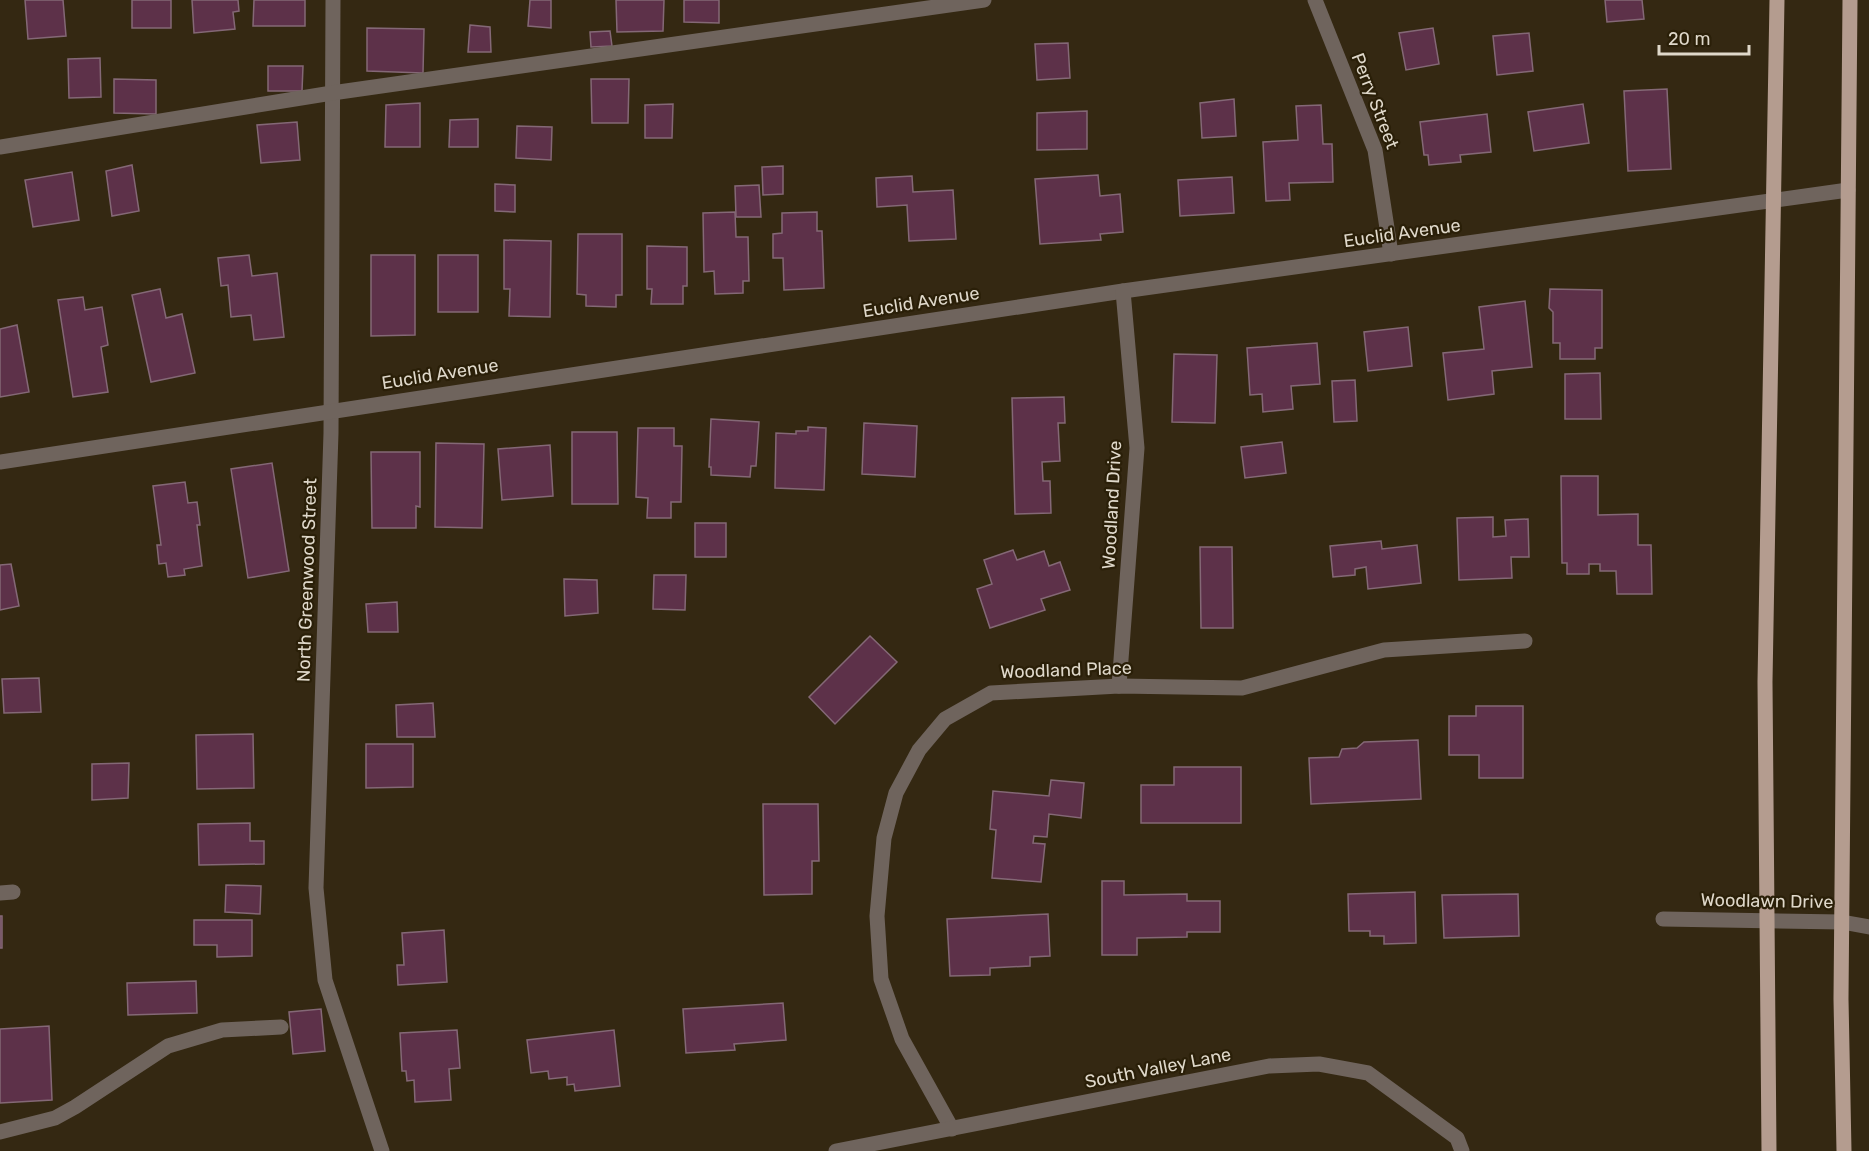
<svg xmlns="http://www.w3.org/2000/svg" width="1869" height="1151" viewBox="0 0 1869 1151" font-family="Rubik,sans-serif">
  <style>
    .building { fill: #5d3149; stroke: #846876; stroke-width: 1.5 }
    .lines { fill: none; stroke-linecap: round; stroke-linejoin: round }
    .minor { stroke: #6f645d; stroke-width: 15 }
    .major { stroke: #b49c8f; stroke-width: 15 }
    .labels { text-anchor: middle; stroke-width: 4.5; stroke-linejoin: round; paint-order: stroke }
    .street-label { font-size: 18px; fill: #dfd8ca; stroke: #2a1f08 }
  </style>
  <rect width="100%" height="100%" fill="#342812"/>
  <g class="building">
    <path d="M25,0H63L66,36L28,39Z"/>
    <rect x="132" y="0" width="39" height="28"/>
    <path d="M192,0H238L239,11L233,12L235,29L194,33Z"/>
    <path d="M254,0H305V26H253Z"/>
    <path d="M530,0H551V28L528,26Z"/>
    <path d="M616,0H664L663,31L617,32Z"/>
    <path d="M684,0H719V23L684,22Z"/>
    <path d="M1605,0H1642L1644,19L1607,22Z"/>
    <path d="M470,25L490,27L491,52H468Z"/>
    <path d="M367,28L424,29L423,73L367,71Z"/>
    <path d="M1433,28L1439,64L1406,70L1399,33Z"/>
    <path d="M610,31L612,46L591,47L590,32Z"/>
    <path d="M1529,33L1533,71L1497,75L1493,36Z"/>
    <path d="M1068,43L1070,78L1037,80L1035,44Z"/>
    <path d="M100,58L101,97L69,98L68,59Z"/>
    <path d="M268,66H303L302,91H268Z"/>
    <path d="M114,79L156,80V114L114,113Z"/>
    <path d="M591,79H629L628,123H592Z"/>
    <path d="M1667,89L1671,169L1628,171L1624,91Z"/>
    <path d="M1234,99L1236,136L1202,138L1200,103Z"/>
    <path d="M420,103V147H385L386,105Z"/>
    <path d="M673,104L672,138H645V105Z"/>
    <path d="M1583,104L1589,143L1534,151L1528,112Z"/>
    <path d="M1321,105L1323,144H1332L1333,182L1289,183L1290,200L1266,201L1263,142L1298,140L1296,106Z"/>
    <path d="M1087,111V149L1037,150V113Z"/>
    <path d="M1487,114L1491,152L1460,155L1461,162L1429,165L1428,155H1424L1420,122Z"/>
    <path d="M478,119V147H449L450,120Z"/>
    <path d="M297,122L300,160L261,163L257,125Z"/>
    <path d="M517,126L552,127L551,160L516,158Z"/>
    <path d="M132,165L139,211L112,216L106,171Z"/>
    <path d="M783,166V194L763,195L762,167Z"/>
    <path d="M72,172L79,220L33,227L25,180Z"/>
    <path d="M1098,175L1100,196L1120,194L1123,232L1100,234L1101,240L1040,244L1035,179Z"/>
    <path d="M912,176L913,192L953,190L956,239L909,241L907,205L877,207L876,178Z"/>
    <path d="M1232,177L1234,213L1180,216L1178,180Z"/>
    <path d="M495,184L515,185V212L495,211Z"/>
    <path d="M759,185L761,217H736L735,186Z"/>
    <path d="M735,212L736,237H748L749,281H743V293L715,294L714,271L704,272L703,213Z"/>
    <path d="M817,212V231H822L824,288L784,290L783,258H773V234L782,233V213Z"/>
    <path d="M578,234H622V295H616V307L586,306V295L577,294Z"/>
    <path d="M504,240L551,241L550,317L509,316L510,289H504Z"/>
    <path d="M647,246L687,247V286H683V304H651L652,289H647Z"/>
    <path d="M249,255L252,276L277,273L284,337L254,340L251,315L231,317L228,285L221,286L218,258Z"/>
    <path d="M371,255H415V335L371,336Z"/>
    <rect x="438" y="255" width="40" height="57"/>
    <path d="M160,289L166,318L182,314L195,373L151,382L132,295Z"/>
    <path d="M1550,289L1602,290V348H1595V359H1560V343H1553V312L1549,308Z"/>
    <path d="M83,297L85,310L102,307L108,345L101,347L108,392L73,397L58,300Z"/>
    <path d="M1525,301L1532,367L1492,371L1494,394L1448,400L1443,353L1484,349L1479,307Z"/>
    <path d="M17,325L29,392L0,397V329Z"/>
    <path d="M1408,327L1412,366L1368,371L1364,332Z"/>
    <path d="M1317,343L1320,384L1291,386L1293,409L1263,412L1262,394L1250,395L1247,348Z"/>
    <path d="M1174,354L1217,355L1215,423L1172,422Z"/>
    <path d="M1600,373L1601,419H1565V374Z"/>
    <path d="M1355,380L1357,421L1334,422L1332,381Z"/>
    <path d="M1064,397L1065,423H1058L1060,461L1042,462L1043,481H1050L1051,513L1015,514L1012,398Z"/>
    <path d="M711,419L759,422L756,466H751L750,477L711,475V467H709Z"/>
    <path d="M864,423L917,426L915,477L862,474Z"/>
    <path d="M808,427L826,428L824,490L775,488L776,433L796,434V431H808Z"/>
    <path d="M638,428H674V446H682L681,502H671V518H647L648,498L636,497Z"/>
    <path d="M572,432H617L618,504H572Z"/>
    <path d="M1282,442L1286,473L1245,478L1241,447Z"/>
    <path d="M436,443L484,444L482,528L435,527Z"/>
    <path d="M550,445L553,496L502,500L498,449Z"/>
    <path d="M371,452H420V507L416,506V528H372Z"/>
    <path d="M272,463L289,571L248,578L231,469Z"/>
    <path d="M1561,476H1598V515L1638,514V545H1651L1652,594H1617L1616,571H1600V564H1589V574H1567V563H1562Z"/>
    <path d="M185,482L188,503L197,502L200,525H197L202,566L184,569L185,575L168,577L166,563L159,564L157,545H161L153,486Z"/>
    <path d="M1493,517V537L1506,536L1505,520L1528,519L1529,557H1511L1512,578L1459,580L1457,518Z"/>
    <rect x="695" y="523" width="31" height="34"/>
    <path d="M1381,541L1382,549L1417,545L1421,583L1368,589L1366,567L1355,569V575L1333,577L1330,546Z"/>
    <path d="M1200,547H1232L1233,628H1201Z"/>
    <path d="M1013,550L1017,560L1044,551L1049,566L1060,562L1070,590L1041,599L1045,610L990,628L977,589L992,584L984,560Z"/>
    <path d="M11,564L19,606L0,610V565Z"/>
    <path d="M654,575H686L685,610L653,609Z"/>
    <path d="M564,579L597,580L598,613L565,616Z"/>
    <path d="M397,602L398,632H368L366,604Z"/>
    <path d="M870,636L897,662L835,724L809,697Z"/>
    <path d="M39,678L41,712L4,713L2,679Z"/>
    <path d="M433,703L435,737H397L396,705Z"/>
    <path d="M1476,706H1523V778H1479V755H1449V716H1476Z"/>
    <path d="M253,734L254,788L197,789L196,735Z"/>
    <path d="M1418,740L1421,799L1311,804L1309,758L1339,757L1342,749L1357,748L1364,742Z"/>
    <path d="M366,744H413V787L366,788Z"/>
    <path d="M129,763L128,798L92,800V764Z"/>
    <path d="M1174,767H1241V823H1141V785H1174Z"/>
    <path d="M1051,780L1084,783L1081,818L1049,814L1047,837L1034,836L1033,843L1045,844L1041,882L992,878L996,830L990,829L993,791L1049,796Z"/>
    <path d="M763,804H818L819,861H812V894L764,895Z"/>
    <path d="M250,823V841H264V864L199,865L198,824Z"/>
    <path d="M1102,881H1124V895L1187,894V901H1220V932H1187V937L1137,938V955H1102Z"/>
    <path d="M226,885L261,886L260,914L225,912Z"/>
    <path d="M1415,892L1416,943L1384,944V936H1370V931H1349L1348,894Z"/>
    <path d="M1518,894L1519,936L1444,938L1442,895Z"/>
    <path d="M1048,914L1050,956L1030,957V966L990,968V975L950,976L947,919Z"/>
    <rect x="0" y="916" width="2" height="32"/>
    <path d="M194,920H252V956L217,957V945H194Z"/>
    <path d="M444,930L447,982L398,985L397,965H404L402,933Z"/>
    <path d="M196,981L197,1013L128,1015L127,983Z"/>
    <path d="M783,1003L786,1040L734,1044L735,1050L686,1053L683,1009Z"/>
    <path d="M321,1009L325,1051L293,1054L289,1012Z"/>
    <path d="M49,1026L52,1100L0,1103V1029Z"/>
    <path d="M457,1030L460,1068L449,1069L451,1100L415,1102L414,1080L407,1081L406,1071H402L400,1033Z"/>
    <path d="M614,1030L620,1086L575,1091L574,1084L567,1085V1077L549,1079L548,1071L531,1073L527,1040Z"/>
  </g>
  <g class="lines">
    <g class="minor">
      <path d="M333,0L331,433L316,888L325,980L382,1151"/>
      <path d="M1315,0L1375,150L1391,254"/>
      <path d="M0,147L332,93L984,0"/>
      <path d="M0,462L1123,291L1848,190"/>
      <path d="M1119,686L1137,448L1123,291"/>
      <path d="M0,893L13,892"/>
      <path d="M1663,919L1842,922L1869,927"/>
      <path d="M952,1129L902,1039L881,979L877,916L884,838L896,793L919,750L945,719L991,693L1119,686L1242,688L1384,650L1525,641"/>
      <path d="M0,1132L55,1118L75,1107L168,1046L222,1030L281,1027"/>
      <path d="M836,1151L1269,1066L1319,1064L1368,1073L1457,1138L1462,1151"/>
    </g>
    <g class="major">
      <path d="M1769,1151L1765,682L1777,0"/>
      <path d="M1844,1151L1841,999L1850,0"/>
    </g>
  </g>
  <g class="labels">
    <g class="street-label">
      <text transform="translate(1375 101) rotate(69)" y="6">Perry Street</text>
      <text transform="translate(1402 233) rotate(-8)" y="6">Euclid Avenue</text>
      <text transform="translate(921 302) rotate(-9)" y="6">Euclid Avenue</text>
      <text transform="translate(440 374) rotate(-9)" y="6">Euclid Avenue</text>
      <text transform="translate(1112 505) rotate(-87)" y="6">Woodland Drive</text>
      <text transform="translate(307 580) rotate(-88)" y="6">North Greenwood Street</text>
      <text transform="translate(1066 670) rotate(-2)" y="6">Woodland Place</text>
      <text transform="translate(1767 901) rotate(1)" y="6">Woodlawn Drive</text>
      <text transform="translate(1158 1068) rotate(-11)" y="6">South Valley Lane</text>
    </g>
  </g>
  <path d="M1659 45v9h90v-9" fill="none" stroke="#dfd8ca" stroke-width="3"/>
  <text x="1668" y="45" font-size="18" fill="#dfd8ca" stroke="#2a1f08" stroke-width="4.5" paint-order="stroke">20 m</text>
</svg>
